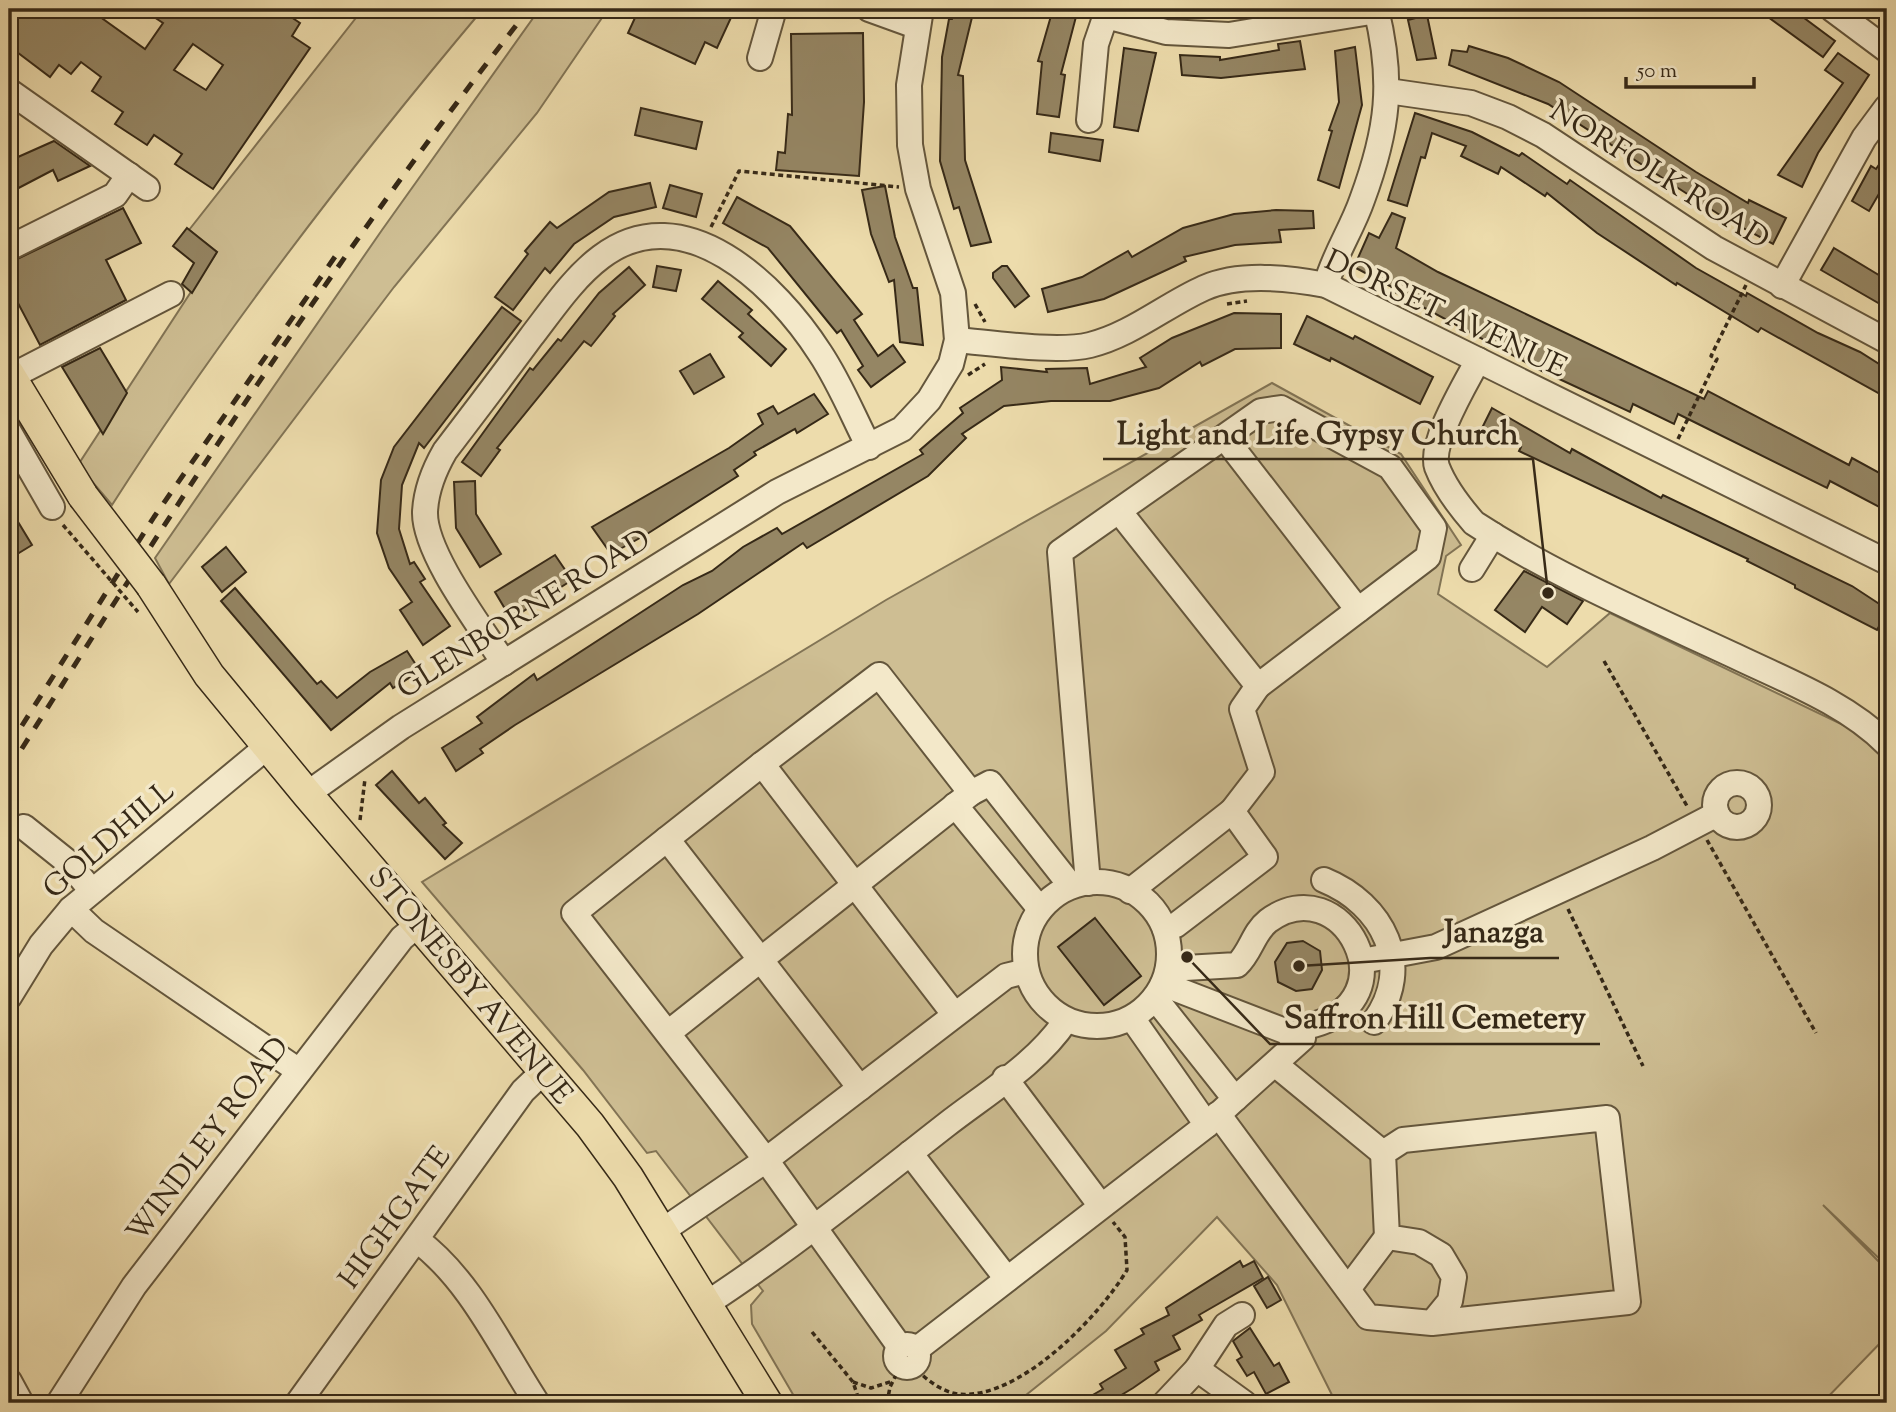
<svg xmlns="http://www.w3.org/2000/svg" width="1896" height="1412" viewBox="0 0 1896 1412" font-family="'Sorts Mill Goudy',serif">
  <style>
    .green { fill: #cebe93; stroke: #827455; stroke-width: 2 }
    .building { fill: #958664; stroke: #362917; stroke-width: 2; fill-rule: evenodd }
    .lines { fill: none; stroke-linecap: round; stroke-linejoin: round }
    .minor-casing { stroke: #64563c; stroke-width: 28 }
    .major-casing { stroke: #362917; stroke-width: 33 }
    .path { stroke: #362917; stroke-width: 3.5; stroke-dasharray: 5 3.5; stroke-linecap: butt }
    .minor { stroke: #f3e8c9; stroke-width: 24 }
    .major { stroke: #eddcac; stroke-width: 30 }
    .rail { stroke: #362917; stroke-width: 5; stroke-dasharray: 12 12; stroke-linecap: butt }
    .major-bridge-casing { stroke: #362917; stroke-width: 33; stroke-linecap: butt }
    .path-bridge { stroke: #362917; stroke-width: 3.5; stroke-dasharray: 5 3.5; stroke-linecap: butt }
    .major-bridge { stroke: #eddcac; stroke-width: 30 }
    .labels { text-anchor: middle; stroke-width: 7; stroke-linejoin: round; paint-order: stroke }
    .street-label { font-size: 30px; fill: #362917; stroke: #f3e8c9 }
    .leader { fill: none; stroke: #362917; stroke-width: 2.5 }
    .callout-dot { fill: #362917; stroke: #f3e8c9; stroke-width: 2.5 }
    .callout-label { font-size: 32px; text-anchor: middle; font-weight: bold; fill: #362917; stroke: #f3e8c9; stroke-width: 7; stroke-linejoin: round; paint-order: stroke }
  </style>
  <rect width="100%" height="100%" fill="#eddcac"/>
  <filter id="stains"><feTurbulence type="fractalNoise" baseFrequency=".00286" numOctaves="4"/><feColorMatrix values="0 0 0 0 .2 0 0 0 0 .09 0 0 0 0 .02 0 0 0 .5 -.17"/></filter>
  <radialGradient id="worn" r=".72"><stop offset=".6" stop-color="#630" stop-opacity="0"/><stop offset="1" stop-color="#630" stop-opacity=".3"/></radialGradient>
  <g class="green">
    <path d="M363,9H483C350,167 224,330 112,505L78,465L217,252L189,230Z"/>
    <path d="M577,9H608L537,113L394,287L169,584L155,558L382,230L536,14L572,15Z"/>
    <path d="M1272,383L1401,454L1461,545L1446,556L1438,594L1547,667L1610,613L1862,734L1887,758V1266L1823,1205L1887,1270V1336L1822,1403H1336L1277,1285L1217,1217L1106,1331L1016,1403H798L752,1324L751,1305L763,1291L656,1151L647,1153L583,1070L422,882L886,600Z"/>
  </g>
  <g class="building">
    <path d="M9,9H89L145,49L163,23L142,9H279L300,23L292,36L310,48L213,189L175,164L182,154L154,135L147,145L115,124L123,112L92,91L101,77L81,62L71,74L59,65L50,77L9,46ZM193,44L223,65L206,90L174,70Z"/>
    <path d="M639,9H735L717,48L705,42L695,64L628,33Z"/>
    <path d="M956,9H974L958,75L963,76L965,160L991,242L971,246L959,207L954,209L940,161L942,57L949,19H952Z"/>
    <path d="M1053,9H1078L1061,74L1065,75L1059,117L1037,114L1042,62L1038,61Z"/>
    <path d="M1757,9H1792L1835,41L1823,57Z"/>
    <path d="M1427,15L1436,58L1417,60L1408,20Z"/>
    <path d="M863,33L864,102L859,176L776,170L778,152L785,153L788,114L792,115L791,34Z"/>
    <path d="M1300,41L1305,69L1221,78L1182,75L1180,55L1220,57V60L1279,50L1278,44Z"/>
    <path d="M1469,46L1508,58L1559,82L1696,172L1748,203L1749,200L1786,218L1773,244L1726,219L1548,104L1449,65L1452,50L1467,52Z"/>
    <path d="M1355,47L1362,105L1339,188L1318,180L1332,131L1329,130L1339,102L1335,51Z"/>
    <path d="M1124,48L1156,53L1138,131L1114,127Z"/>
    <path d="M1838,53L1869,75L1818,153L1802,187L1778,175L1843,83L1825,70Z"/>
    <path d="M641,108L702,122L696,149L635,135Z"/>
    <path d="M1415,113L1472,132L1519,156L1522,153L1567,184L1570,180L1696,268L1746,296L1747,293L1818,333L1860,352L1887,369V384L1882,395L1761,328L1758,332L1677,283L1676,285L1597,233L1547,193L1545,196L1501,167L1498,174L1461,156L1466,146L1432,133L1425,158L1421,157L1407,206L1388,200Z"/>
    <path d="M1051,133L1103,140L1100,161L1049,152Z"/>
    <path d="M54,141L90,166L58,181L53,170L9,193V161Z"/>
    <path d="M1887,153V180L1869,211L1852,201L1871,166L1876,169Z"/>
    <path d="M650,183L656,207L614,217L574,244L550,273L545,268L513,310L495,297L528,254L525,251L550,222L557,228L609,192Z"/>
    <path d="M670,185L702,194L696,217L663,208Z"/>
    <path d="M885,186L895,237L913,288H917L923,345L900,342L894,280L889,282L871,234L862,190Z"/>
    <path d="M737,197L790,226L862,314L854,320L878,356L893,345L905,362L871,387L858,370L863,366L841,330L837,333L768,248L723,223Z"/>
    <path d="M123,208L141,243L106,260L126,300L40,345L9,286V263Z"/>
    <path d="M1276,210L1313,211L1314,228L1279,230L1281,242L1235,245L1184,257L1186,261L1104,299L1048,312L1042,289L1082,277L1128,251L1132,257L1183,228L1234,214Z"/>
    <path d="M1392,213L1405,218L1396,248L1438,272L1704,399L1708,391L1849,465L1852,458L1887,477V511L1830,481L1827,488L1678,414L1674,424L1633,404L1630,412L1542,371L1391,290L1392,287L1354,267L1369,233L1379,238Z"/>
    <path d="M187,228L217,252L192,293L182,284L194,263L173,246Z"/>
    <path d="M1834,248L1887,280V308L1821,270Z"/>
    <path d="M657,266L681,270L676,291L653,287Z"/>
    <path d="M1002,266H1007L1029,296L1015,307L993,278V273Z"/>
    <path d="M629,267L645,285L613,314L615,316L591,346L584,341L497,448L500,450L481,476L462,462L530,368L533,370L558,339L561,341L599,293Z"/>
    <path d="M718,281L752,310L748,314L786,349L771,366L739,337L743,333L702,299Z"/>
    <path d="M502,307L521,321L424,448L419,443L402,485L399,529L410,564L414,562L425,579L420,582L450,626L423,645L400,610L412,602L389,568L377,533L381,480L394,447Z"/>
    <path d="M1234,313L1281,314V348L1235,349L1202,366L1200,362L1159,388L1110,401H1051L1004,406L962,434L966,438L928,476L807,548L803,543L698,614L515,725L480,749L483,753L456,771L442,748L482,723L477,717L534,674L537,680L683,585L712,571L743,547L777,528L782,534L923,454L920,450L963,413L960,408L1002,380L1001,367L1047,372L1046,369L1087,368L1090,384L1146,367L1140,358L1172,338Z"/>
    <path d="M1307,316L1353,339L1355,336L1433,377L1420,404L1331,358L1330,361L1294,344Z"/>
    <path d="M100,348L127,393L103,434L62,367Z"/>
    <path d="M710,354L724,377L694,394L680,371Z"/>
    <path d="M814,394L828,414L797,433L795,429L754,452L756,455L734,470L738,476L647,534L611,554L592,527L729,448L763,424L758,414L773,406L778,414Z"/>
    <path d="M1492,408L1570,453L1572,449L1661,498L1663,495L1852,586L1887,609V612L1877,630L1795,588V585L1747,561L1748,559L1519,451L1521,447L1482,428Z"/>
    <path d="M475,481L476,514L501,554L480,567L456,528L454,482Z"/>
    <path d="M9,507L32,545L9,559Z"/>
    <path d="M226,547L246,572L222,592L202,567Z"/>
    <path d="M555,555L572,580L511,619L495,592Z"/>
    <path d="M1524,571L1583,601L1567,624L1542,607L1525,632L1495,610Z"/>
    <path d="M235,588L317,684L321,681L337,698L370,672L407,651L420,671L393,688L390,683L331,730L221,601Z"/>
    <path d="M392,771L419,803L425,798L446,823L443,825L462,843L445,859L376,785Z"/>
    <path d="M1095,918L1141,976L1104,1005L1058,947Z"/>
    <path d="M1303,941L1320,951L1322,970L1312,989L1296,991L1278,982L1275,962L1287,943Z"/>
    <path d="M1240,1261L1243,1267L1254,1261L1263,1278L1199,1315L1202,1320L1173,1336L1180,1349L1155,1362L1159,1370L1133,1388L1108,1403H1079L1103,1389L1100,1384L1126,1368L1115,1350L1144,1334L1141,1329L1169,1315L1166,1308Z"/>
    <path d="M1268,1277L1281,1300L1267,1308L1254,1286Z"/>
    <path d="M1250,1328L1274,1366L1279,1363L1289,1382L1266,1394L1254,1372L1247,1376L1237,1360L1242,1357L1233,1341Z"/>
  </g>
  <g class="lines">
    <defs>
      <g id="minor">
        <path d="M869,9L916,26"/>
        <path d="M1832,9L1887,50"/>
        <path d="M1106,16L1166,32L1229,35L1377,11"/>
        <path d="M760,58L774,9"/>
        <path d="M9,91L147,188"/>
        <path d="M1388,91L1471,103L1508,117L1543,135L1714,248L1887,341"/>
        <path d="M1089,120L1096,44L1108,9"/>
        <path d="M9,248L115,195L129,175"/>
        <path d="M1326,285C1334,255 1352,229 1362,200C1388,130 1394,82 1376,9"/>
        <path d="M1782,286L1864,138L1887,107"/>
        <path d="M957,340C992,343 1057,353 1090,345C1131,335 1166,305 1204,288C1240,272 1289,278 1326,285L1887,562"/>
        <path d="M1478,360C1466,383 1429,443 1437,467C1445,488 1460,507 1474,523C1555,576 1647,615 1735,656C1787,681 1846,703 1887,744"/>
        <path d="M10,377L171,294"/>
        <path d="M9,432L52,507"/>
        <path d="M1225,438L1358,610"/>
        <path d="M1119,511L1258,686L1242,709L1262,772L1232,811L1130,891"/>
        <path d="M1472,569L1493,535"/>
        <path d="M504,663C481,627 424,553 425,512C426,490 434,470 445,451C474,413 503,375 531,337C552,310 573,278 601,257C684,194 777,286 820,353C840,383 853,416 869,447"/>
        <path d="M762,764L879,675L971,793L990,783L1071,886"/>
        <circle cx="1737" cy="805" r="22"/>
        <path d="M307,794L401,727L777,492L902,429L929,400L951,364L957,340L953,293L918,189L910,145L909,85L921,9"/>
        <path d="M955,805L1040,909"/>
        <path d="M24,827L69,863L91,890"/>
        <path d="M667,839L574,913L766,1160L900,1347"/>
        <path d="M1324,880C1383,904 1415,966 1374,1022"/>
        <circle cx="1097" cy="954" r="72"/>
        <path d="M1088,883L1060,552L1261,411L1281,408L1390,467L1434,528L1428,557L1258,686"/>
        <path d="M71,909L94,931L299,1071"/>
        <path d="M1165,929L1176,925L1265,857L1232,811"/>
        <path d="M1362,961L1436,947L1652,848L1717,814"/>
        <path d="M1168,969L1237,965C1251,952 1253,933 1268,921C1341,866 1415,1001 1309,1026"/>
        <path d="M1163,984L1303,1038L1235,1099"/>
        <path d="M9,997L41,945L71,909L268,746"/>
        <path d="M1132,1018L1207,1125L1235,1099L1155,998"/>
        <path d="M668,1033L971,793"/>
        <path d="M1276,1065L1383,1153"/>
        <path d="M1005,1078L1101,1206"/>
        <path d="M860,1088L667,839L762,764L954,1014"/>
        <path d="M1218,1114L1368,1317L1432,1323L1628,1302L1607,1118L1403,1140L1383,1153L1387,1237L1419,1242L1441,1255L1454,1277L1450,1301L1432,1323"/>
        <path d="M910,1153L1007,1279"/>
        <path d="M662,1231L766,1160L1006,976L1026,971"/>
        <path d="M417,1240C470,1279 501,1348 537,1403"/>
        <path d="M1348,1289L1387,1237"/>
        <path d="M706,1304C790,1249 868,1186 946,1125C987,1093 1038,1063 1066,1020"/>
        <circle cx="907" cy="1356" r="11"/>
        <path d="M917,1349L1207,1125"/>
        <path d="M1197,1369L1226,1325L1242,1315"/>
        <path d="M9,1381L21,1403"/>
        <path d="M59,1403L134,1286L402,938L419,924"/>
        <path d="M298,1403L523,1091L544,1071"/>
        <path d="M1165,1403L1197,1369L1244,1403"/>
      </g>
      <g id="major">
        <path d="M9,374L83,496"/>
        <path d="M151,585L209,675L307,794L590,1125L628,1177L767,1403"/>
      </g>
    </defs>
    <use href="#minor" class="minor-casing"/>
    <use href="#major" class="major-casing"/>
    <g class="path">
      <path d="M711,227L739,171L899,187"/>
      <path d="M975,304L985,322"/>
      <path d="M1227,304L1247,301"/>
      <path d="M968,375L985,364"/>
      <path d="M1678,439L1717,359L1711,356L1746,285"/>
      <path d="M1604,661L1687,806"/>
      <path d="M360,820L365,779"/>
      <path d="M1707,840L1816,1033"/>
      <path d="M1568,909L1643,1066"/>
      <path d="M812,1332L853,1382L860,1403"/>
      <path d="M917,1370C928,1381 943,1392 958,1394C1018,1401 1099,1317 1127,1270L1125,1237L1113,1222"/>
      <path d="M853,1382L871,1388L893,1381"/>
      <path d="M887,1403L890,1387L900,1367"/>
    </g>
    <use href="#minor" class="minor"/>
    <use href="#major" class="major"/>
    <g class="rail">
      <path d="M9,746L154,517L339,251"/>
      <path d="M9,769C172,510 339,250 529,9"/>
    </g>
    <defs>
      <path id="major-bridge" d="M83,496L151,585"/>
    </defs>
    <use href="#major-bridge" class="major-bridge-casing"/>
    <path class="path-bridge" d="M63,525L138,612"/>
    <use href="#major-bridge" class="major-bridge"/>
  </g>
  <g class="labels">
    <g class="street-label">
      <text transform="translate(1660 174) rotate(32)" y="10">NORFOLK ROAD</text>
      <text transform="translate(1446 313) rotate(25)" y="10">DORSET AVENUE</text>
      <text transform="translate(523 613) rotate(-32)" y="10">GLENBORNE ROAD</text>
      <text transform="translate(108 839) rotate(-41)" y="10">GOLDHILL</text>
      <text transform="translate(471 985) rotate(50)" y="10">STONESBY AVENUE</text>
      <text transform="translate(207 1139) rotate(-53)" y="10">WINDLEY ROAD</text>
      <text transform="translate(394 1217) rotate(-54)" y="10">HIGHGATE</text>
    </g>
  </g>
  <path class="leader" d="M1548 593L1533 459H1103M1299 966L1430 958H1559M1187 957L1270 1044H1600"/>
  <g class="callout-dot">
    <circle cx="1548" cy="593" r="7"/>
    <circle cx="1299" cy="966" r="7"/>
    <circle cx="1187" cy="957" r="7"/>
  </g>
  <g class="callout-label">
    <text x="1318" y="444">Light and Life Gypsy Church</text>
    <text x="1494" y="942">Janazga</text>
    <text x="1435" y="1028">Saffron Hill Cemetery</text>
  </g>
  <rect width="1896" height="1412" fill="none" stroke="#eddcac" stroke-width="35"/>
  <rect x="10" y="10" width="1875" height="1391" fill="none" stroke="#362917" stroke-width="3.5"/>
  <rect x="18" y="18" width="1861" height="1377" fill="none" stroke="#362917" stroke-width="2"/>
  <path d="M1626 77v10h128v-10" fill="none" stroke="#362917" stroke-width="3.5"/>
  <text x="1637" y="77" font-size="21" fill="#362917" stroke="#f3e8c9" stroke-width="5" paint-order="stroke">50 m</text>
  <rect width="100%" height="100%" filter="url(#stains)"/>
  <rect width="100%" height="100%" fill="url(#worn)"/>
</svg>
